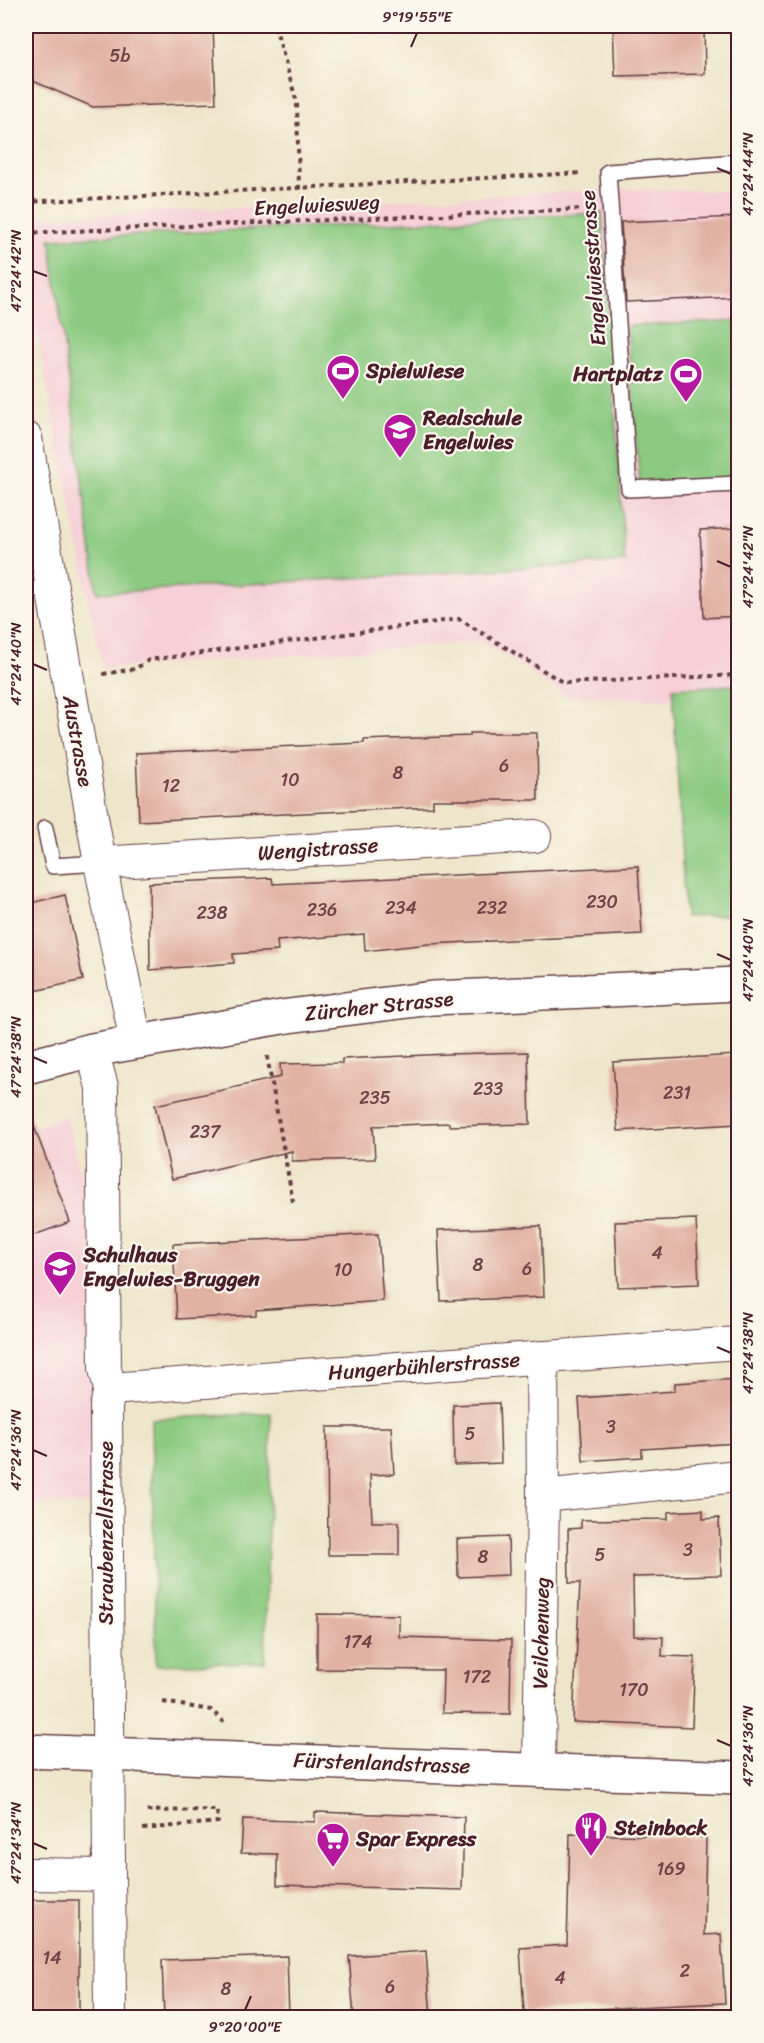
<svg xmlns="http://www.w3.org/2000/svg" width="764" height="2043" viewBox="0 0 764 2043" font-family="Sriracha,sans-serif">
  <style>
    .built { fill: #f6cfd7 }
    .green { fill: #8cca81; stroke: #6b7456; stroke-width: 1.5 }
    .building { fill: #e1b1a2 }
    .lines { fill: none; stroke-linecap: round; stroke-linejoin: round }
    .lane-casing { stroke: #633d43; stroke-width: 18 }
    .street-casing { stroke: #633d43; stroke-width: 34 }
    .secondary-casing { stroke: #633d43; stroke-width: 36 }
    .primary-casing { stroke: #633d43; stroke-width: 36 }
    .path { stroke: #633d43; stroke-width: 4; stroke-dasharray: 4.5 4.5; stroke-linecap: butt }
    .lane { stroke: #fff; stroke-width: 15 }
    .street { stroke: #fff; stroke-width: 32 }
    .secondary { stroke: #fff; stroke-width: 33 }
    .primary { stroke: #fff; stroke-width: 33 }
    .ticks { fill: none; stroke: #4a1f2b; stroke-width: 2 }
    .labels { text-anchor: middle; stroke-width: 4.5; stroke-linejoin: round; paint-order: stroke }
    .number-label { font-size: 18px; fill: #704449 }
    .street-label { font-size: 21px; fill: #4a1f2b; stroke: #fbf7ec }
    .poi-label { font-size: 21px; font-weight: bold; fill: #4a1f2b; stroke: #fbf7ec; text-anchor: start }
    .neatline { fill: none; stroke: #4a1f2b; stroke-width: 2 }
    .ticks-label { font-size: 15px; text-anchor: middle; fill: #4a1f2b }
  </style>
  <rect width="100%" height="100%" fill="#fbf7ec"/>
  <filter id="ink" filterUnits="userSpaceOnUse"><feTurbulence type="fractalNoise" baseFrequency=".0167" numOctaves="2"/><feDisplacementMap in="SourceGraphic" scale="12" xChannelSelector="R" yChannelSelector="G"/><feConvolveMatrix kernelMatrix="1 2 1 2 8 2 1 2 1" color-interpolation-filters="sRGB"/></filter>
  <filter id="wash" filterUnits="userSpaceOnUse"><feTurbulence type="fractalNoise" baseFrequency=".008" numOctaves="4" result="noise"/><feDisplacementMap in="SourceGraphic" scale="24" xChannelSelector="R" yChannelSelector="G"/><feGaussianBlur stdDeviation="1.35" result="paint"/><feColorMatrix in="noise" values="0 0 0 0 0 0 0 0 0 0 0 0 0 0 0 0 0 1.4 0 .05"/><feComposite in="paint" operator="in"/></filter>
  <g filter="url(#wash)">
    <rect width="100%" height="100%" fill="#eee6ca"/>
    <g class="built">
      <path d="M625,189L738,191V915L685,917L673,699L567,697L482,642L102,669L26,276V218Z"/>
      <path d="M66,1115L90,1202L98,1505L26,1504V1132Z"/>
    </g>
    <g class="green">
      <path d="M602,213L625,562L97,593L50,239Z"/>
      <path d="M738,321V481L640,486L627,326Z"/>
      <path d="M738,685V915L685,917L673,688Z"/>
      <path d="M271,1413L265,1662L156,1665L151,1419Z"/>
    </g>
    <g id="blocks">
      <g class="building">
        <path d="M26,26H213L216,103L93,107L26,78Z"/>
        <path d="M613,26H704L705,74L615,76Z"/>
        <path d="M738,217V297L626,302L621,222Z"/>
        <path d="M738,528V616L704,618L700,530Z"/>
        <path d="M470,733H537L538,800H433V807L139,821L136,753L364,743V740L470,736Z"/>
        <path d="M638,866L642,934L429,944L365,951L364,934L277,941L278,951L233,954L234,963L150,970L149,883L272,878L273,884Z"/>
        <path d="M65,895L83,980L26,993V904Z"/>
        <path d="M528,1052L530,1124L449,1126V1123L373,1126L375,1159L292,1161V1151L172,1179L155,1105L281,1077L280,1064L342,1063V1059L447,1054Z"/>
        <path d="M738,1055V1124L618,1131L613,1062Z"/>
        <path d="M26,1113H29L70,1222L26,1238Z"/>
        <path d="M696,1219L699,1284L618,1287L615,1222Z"/>
        <path d="M541,1226L544,1297L441,1301L438,1230Z"/>
        <path d="M378,1234L383,1301L256,1310V1315L177,1319L173,1244Z"/>
        <path d="M738,1379V1443L642,1449V1457L583,1461L579,1398L675,1391V1383Z"/>
        <path d="M499,1403L501,1463L454,1465L453,1405Z"/>
        <path d="M327,1427H391L394,1474L370,1475L372,1522H399V1555H328Z"/>
        <path d="M703,1510V1519L719,1518L721,1575L633,1577L634,1636L663,1637L662,1656L695,1657L692,1727L573,1722L580,1583H569L568,1529L581,1528V1520L668,1519V1512Z"/>
        <path d="M508,1537L509,1575L458,1577L457,1539Z"/>
        <path d="M317,1614L399,1615V1637L511,1640L510,1714L442,1713L443,1670L317,1669Z"/>
        <path d="M315,1812L464,1817L462,1890L277,1885V1854L241,1853L243,1819L315,1822Z"/>
        <path d="M570,1834L706,1837L704,1935L721,1934L725,2003L524,2012L520,1948L567,1945Z"/>
        <path d="M26,1900H79V2017L26,2018Z"/>
        <path d="M426,1951L431,2018H354L349,1956Z"/>
        <path d="M287,1956L289,2018H164L162,1960Z"/>
      </g>
    </g>
  </g>
  <g filter="url(#ink)">
    <use href="#blocks" fill-opacity="0" stroke="#633d43" stroke-width="1.5"/>
    <g class="lines">
      <defs>
        <g id="lane">
          <path d="M738,162L608,172L629,489L738,484"/>
          <path d="M26,591L51,586"/>
          <path d="M45,828L53,866L100,863"/>
        </g>
        <g id="street">
          <path d="M26,438L100,863L136,1042"/>
          <path d="M100,863L535,836"/>
          <path d="M92,1050L102,1087L105,1369L110,1389L106,1407L110,2018"/>
          <path d="M110,1389L738,1343"/>
          <path d="M543,1496L738,1476"/>
          <path d="M539,1769L543,1496L542,1357"/>
          <path d="M26,1874L108,1875"/>
        </g>
        <path id="secondary" d="M26,1751L738,1778"/>
        <path id="primary" d="M26,1067L92,1050L288,1016L433,998L738,984"/>
      </defs>
      <use href="#lane" class="lane-casing"/>
      <use href="#street" class="street-casing"/>
      <use href="#secondary" class="secondary-casing"/>
      <use href="#primary" class="primary-casing"/>
      <g class="path">
        <path d="M275,26L297,103L299,189"/>
        <path d="M26,202L582,173"/>
        <path d="M26,233L582,209"/>
        <path d="M103,674L135,669L149,660L459,619L564,683L738,675"/>
        <path d="M267,1056L293,1202"/>
        <path d="M163,1702L211,1710L224,1722"/>
        <path d="M143,1829L218,1822L217,1810L145,1811"/>
      </g>
      <use href="#lane" class="lane"/>
      <use href="#street" class="street"/>
      <use href="#secondary" class="secondary"/>
      <use href="#primary" class="primary"/>
    </g>
  </g>
  <path class="ticks" d="M411,47L417,33M717,168L731,174M33,271L47,276M717,561L731,567M33,664L47,670M717,954L731,960M33,1057L47,1063M717,1347L731,1353M33,1450L47,1456M717,1740L731,1746M33,1843L47,1849M245,2010L251,1996"/>
  <defs>
    <symbol id="stadium-pin" viewBox="-11 -11 22 30"><path d="M0 17L-7.5 6A9.5 9.5 0 1 1 7.5 6Z" fill="#b5179e" stroke="#fbf7ec"/><path d="M0-5a6.5 5 0 1 0 0 10a6.5 5 0 1 0 0-10ZM-3.5-1.8h7v3.6h-7Z" fill="#fff"/></symbol>
    <symbol id="school-pin" viewBox="-11 -11 22 30"><path d="M0 17L-7.5 6A9.5 9.5 0 1 1 7.5 6Z" fill="#b5179e" stroke="#fbf7ec"/><path d="M0-5L7-2L0 1L-7-2ZM-4 1L0 2.5L4 1V4Q0 6-4 4Z" fill="#fff"/></symbol>
    <symbol id="restaurant-pin" viewBox="-11 -11 22 30"><path d="M0 17L-7.5 6A9.5 9.5 0 1 1 7.5 6Z" fill="#b5179e" stroke="#fbf7ec"/><path d="M-5-6h1v4h1v-4h1v4h1v-4h1v5L-1.5 .5V6h-2V.5L-5-1ZM5-6V6H3V1.5H1.5Q1.5-4 5-6Z" fill="#fff"/></symbol>
    <symbol id="supermarket-pin" viewBox="-11 -11 22 30"><path d="M0 17L-7.5 6A9.5 9.5 0 1 1 7.5 6Z" fill="#b5179e" stroke="#fbf7ec"/><path d="M-6-5.5h2.5l.6 2H6L4.5 2H-2.5L-4.4-4H-6ZM-1.5 3.2a1.3 1.3 0 1 0 .1 0ZM3 3.2a1.3 1.3 0 1 0 .1 0Z" fill="#fff"/></symbol>
  </defs>
  <g fill-rule="evenodd">
    <use href="#stadium-pin" x="324" y="352" width="38" height="52"/>
    <use href="#stadium-pin" x="667" y="355" width="38" height="52"/>
    <use href="#school-pin" x="381" y="411" width="38" height="52"/>
    <use href="#school-pin" x="41" y="1248" width="38" height="52"/>
    <use href="#restaurant-pin" x="572" y="1809" width="38" height="52"/>
    <use href="#supermarket-pin" x="314" y="1820" width="38" height="52"/>
  </g>
  <g class="labels">
    <g class="number-label">
      <text x="120" y="62">5b</text>
      <text x="504" y="772">6</text>
      <text x="398" y="779">8</text>
      <text x="290" y="786">10</text>
      <text x="171" y="792">12</text>
      <text x="602" y="908">230</text>
      <text x="401" y="914">234</text>
      <text x="492" y="914">232</text>
      <text x="322" y="916">236</text>
      <text x="212" y="919">238</text>
      <text x="488" y="1095">233</text>
      <text x="677" y="1099">231</text>
      <text x="375" y="1104">235</text>
      <text x="205" y="1138">237</text>
      <text x="657" y="1259">4</text>
      <text x="478" y="1271">8</text>
      <text x="527" y="1275">6</text>
      <text x="343" y="1276">10</text>
      <text x="611" y="1433">3</text>
      <text x="470" y="1440">5</text>
      <text x="688" y="1556">3</text>
      <text x="600" y="1561">5</text>
      <text x="483" y="1563">8</text>
      <text x="358" y="1648">174</text>
      <text x="477" y="1683">172</text>
      <text x="634" y="1696">170</text>
      <text x="671" y="1875">169</text>
      <text x="52" y="1964">14</text>
      <text x="685" y="1977">2</text>
      <text x="560" y="1984">4</text>
      <text x="390" y="1993">6</text>
      <text x="226" y="1995">8</text>
    </g>
    <g class="street-label">
      <text transform="translate(317 205) rotate(-3)" y="7">Engelwiesweg</text>
      <text transform="translate(593 268) rotate(-94)" y="7">Engelwiesstrasse</text>
      <text transform="translate(78 741) rotate(80)" y="7">Austrasse</text>
      <text transform="translate(318 849) rotate(-4)" y="7">Wengistrasse</text>
      <text transform="translate(379 1006) rotate(-6)" y="7">Zürcher Strasse</text>
      <text transform="translate(424 1366) rotate(-4)" y="7">Hungerbühlerstrasse</text>
      <text transform="translate(106 1533) rotate(-90)" y="7">Straubenzellstrasse</text>
      <text transform="translate(541 1633) rotate(-89)" y="7">Veilchenweg</text>
      <text transform="translate(382 1763) rotate(2)" y="7">Fürstenlandstrasse</text>
    </g>
    <g class="poi-label">
      <text x="366" y="378">Spielwiese</text>
      <text x="663" y="381" text-anchor="end">Hartplatz</text>
      <text x="423" y="425">Realschule<tspan x="423" dy="24">Engelwies</tspan></text>
      <text x="83" y="1262">Schulhaus<tspan x="83" dy="24">Engelwies-Bruggen</tspan></text>
      <text x="614" y="1835">Steinbock</text>
      <text x="356" y="1846">Spar Express</text>
    </g>
  </g>
  <rect width="764" height="2043" fill="none" stroke="#fbf7ec" stroke-width="66"/>
  <rect x="33" y="33" width="698" height="1977" class="neatline"/>
  <g class="ticks-label">
    <text x="417" y="22">9°19'55"E</text>
    <text transform="translate(748 174) rotate(-90)" y="5">47°24'44"N</text>
    <text transform="translate(16 271) rotate(-90)" y="5">47°24'42"N</text>
    <text transform="translate(748 567) rotate(-90)" y="5">47°24'42"N</text>
    <text transform="translate(16 664) rotate(-90)" y="5">47°24'40"N</text>
    <text transform="translate(748 960) rotate(-90)" y="5">47°24'40"N</text>
    <text transform="translate(16 1057) rotate(-90)" y="5">47°24'38"N</text>
    <text transform="translate(748 1353) rotate(-90)" y="5">47°24'38"N</text>
    <text transform="translate(16 1450) rotate(-90)" y="5">47°24'36"N</text>
    <text transform="translate(748 1746) rotate(-90)" y="5">47°24'36"N</text>
    <text transform="translate(16 1843) rotate(-90)" y="5">47°24'34"N</text>
    <text x="245" y="2032">9°20'00"E</text>
  </g>
</svg>
